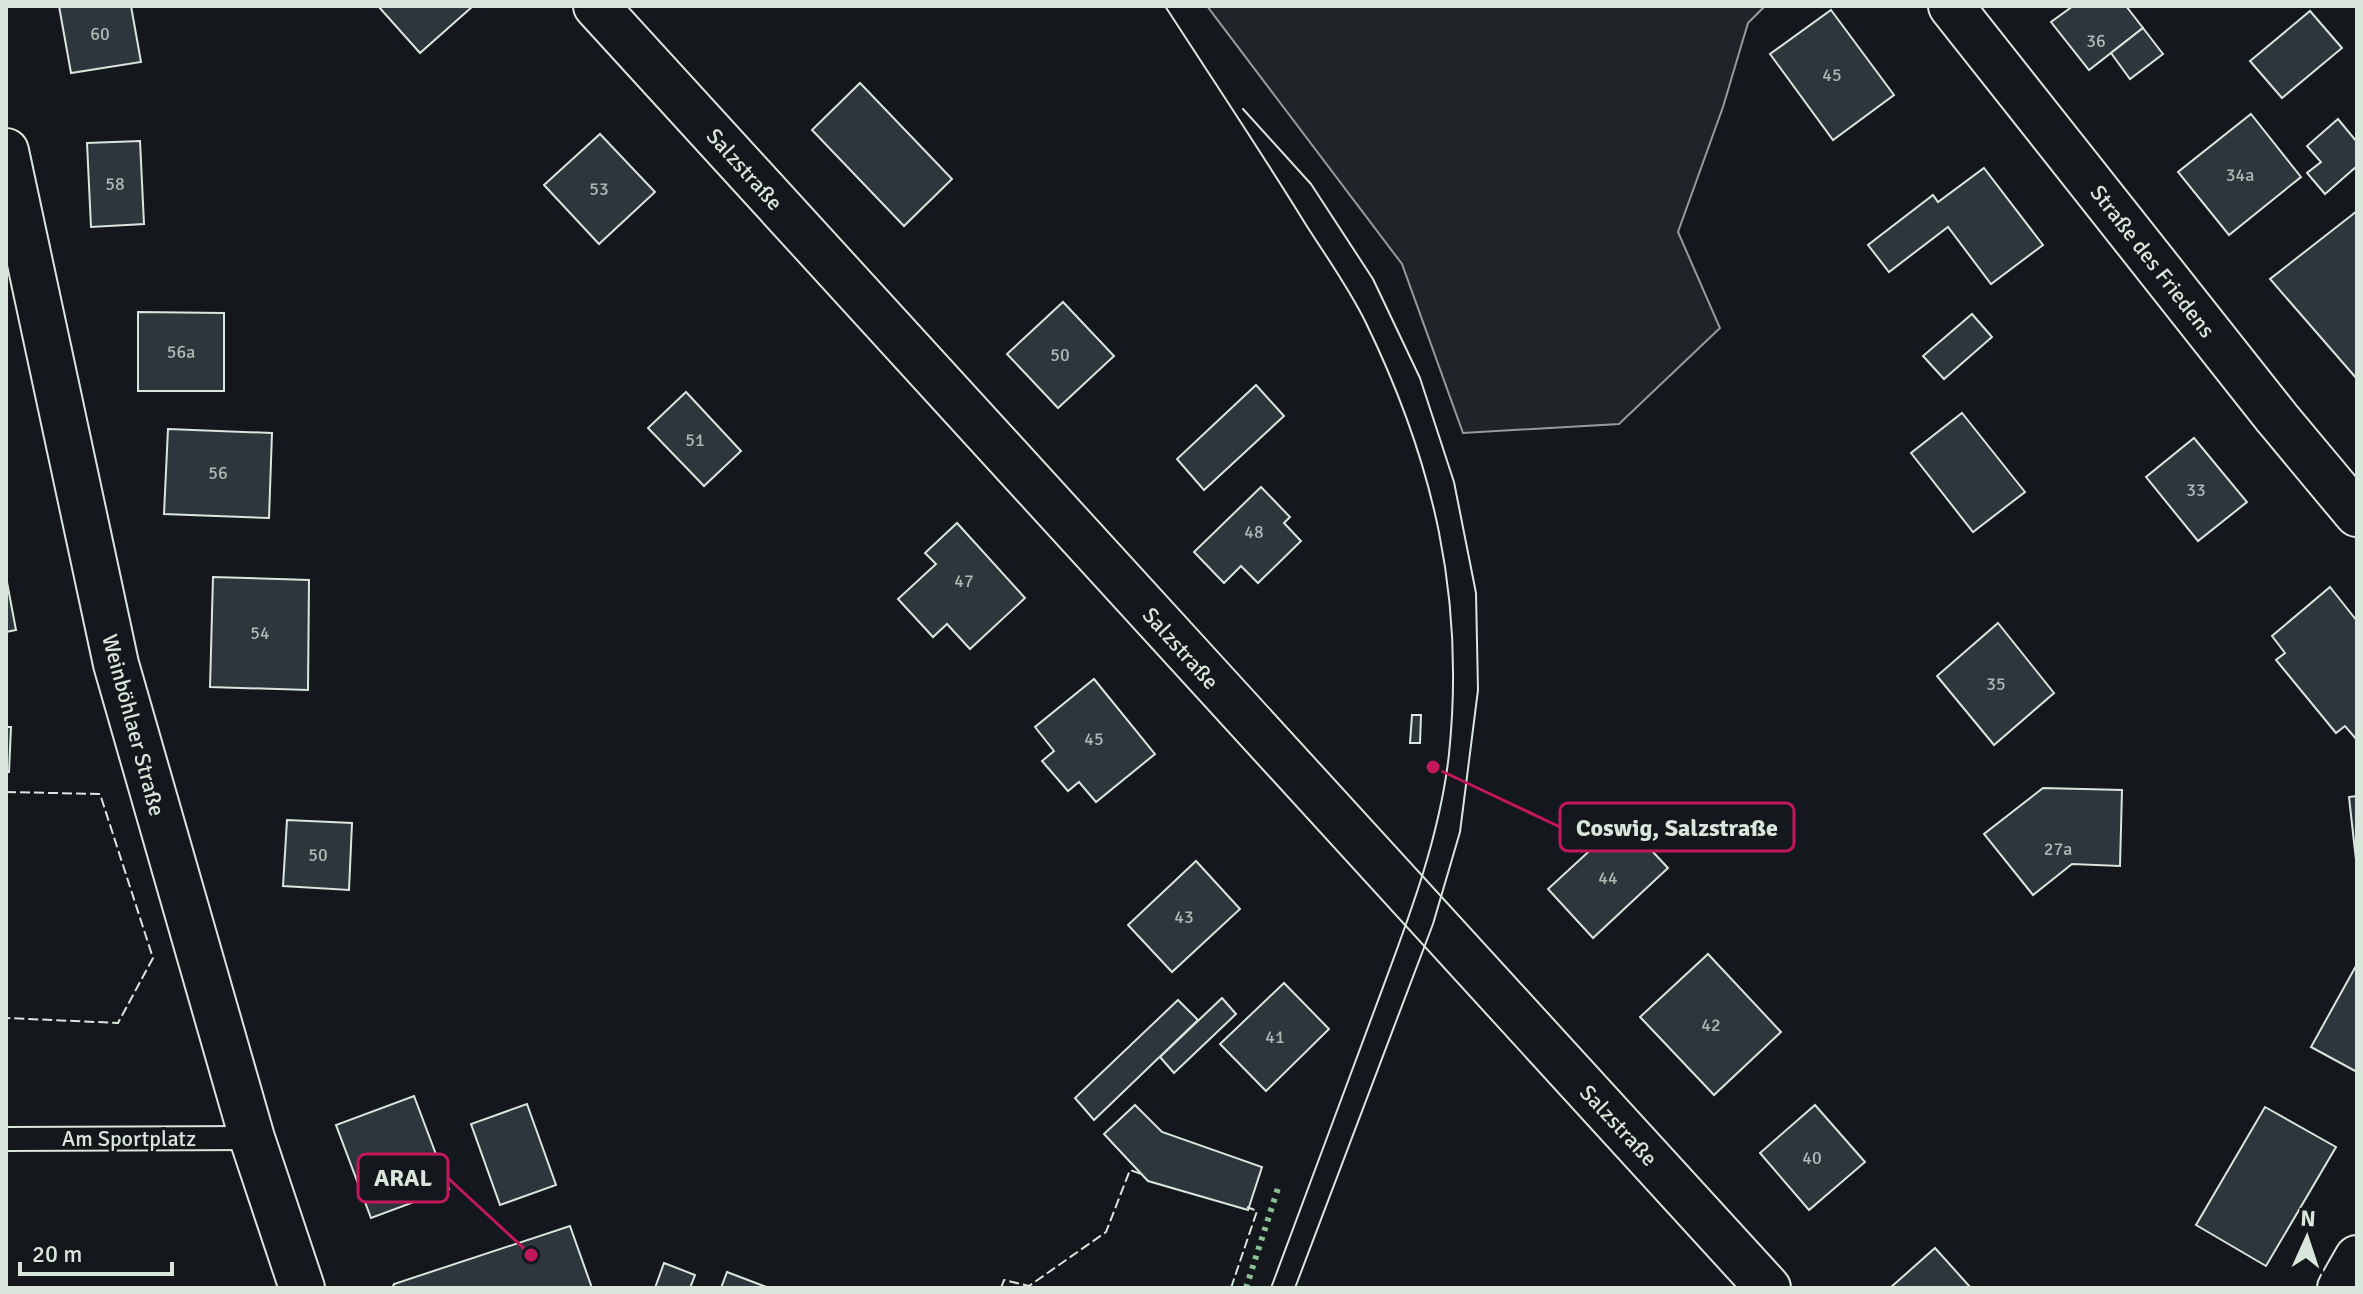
<svg xmlns="http://www.w3.org/2000/svg" width="2363" height="1294" viewBox="0 0 2363 1294" font-family="Signika,sans-serif">
  <style>
    .green { fill: #202428; stroke: #939e99; stroke-width: 2 }
    .building { fill: #2c363c; stroke: #d8e6dc; stroke-width: 2 }
    .lines { fill: none; stroke-linecap: round; stroke-linejoin: round }
    .service-casing { stroke: #d8e6dc; stroke-width: 26 }
    .minor-casing { stroke: #d8e6dc; stroke-width: 48 }
    .secondary-casing { stroke: #d8e6dc; stroke-width: 48 }
    .service { stroke: #14181c; stroke-width: 22 }
    .minor { stroke: #14181c; stroke-width: 44 }
    .secondary { stroke: #14181c; stroke-width: 44 }
    .tram { stroke: #d8e6dc; stroke-width: 2 }
    .hedge { stroke: #8ac095; stroke-width: 6; stroke-dasharray: 4 6; stroke-linecap: butt }
    .fence { stroke: #d8e6dc; stroke-width: 2; stroke-dasharray: 10 4; stroke-linecap: butt }
    .labels { text-anchor: middle; stroke-width: 6; stroke-linejoin: round; paint-order: stroke }
    .number-label { font-size: 18px; fill: #adbab4 }
    .street-label { font-size: 22px; fill: #d8e6dc; stroke: #14181c }
    .leader { fill: none; stroke: #c2185b; stroke-width: 3 }
    .callout-dot { fill: #c2185b; stroke: #14181c; stroke-width: 3 }
    .callout { fill: #14181c; stroke: #c2185b; stroke-width: 3 }
    .callout-label { font-size: 24px; text-anchor: middle; font-weight: bold; fill: #d8e6dc }
  </style>
  <rect width="100%" height="100%" fill="#14181c"/>
  <path class="green" d="M1207,6H1765L1748,23L1723,107L1678,232L1720,328L1619,424L1463,433L1402,264Z"/>
  <g class="building">
    <path d="M59,6H131L141,62L71,73Z"/>
    <path d="M378,6H473L420,53Z"/>
    <path d="M2073,6H2126L2143,28L2089,70L2051,22Z"/>
    <path d="M1831,10L1894,95L1833,140L1770,54Z"/>
    <path d="M2310,11L2342,48L2282,98L2250,61Z"/>
    <path d="M2143,28L2163,54L2130,79L2111,53Z"/>
    <path d="M860,83L952,179L904,226L812,130Z"/>
    <path d="M2251,114L2301,177L2229,235L2178,172Z"/>
    <path d="M2338,119L2357,142V166L2325,194L2307,173L2321,162L2307,146Z"/>
    <path d="M600,134L655,192L599,244L544,185Z"/>
    <path d="M140,141L144,224L91,227L87,143Z"/>
    <path d="M1984,168L2043,245L1991,284L1948,227L1889,272L1868,245L1933,195L1938,202Z"/>
    <path d="M2357,211V379L2270,279Z"/>
    <path d="M1063,302L1114,356L1058,408L1007,354Z"/>
    <path d="M138,312L224,313V391H138Z"/>
    <path d="M1972,314L1992,337L1944,379L1923,356Z"/>
    <path d="M1256,385L1284,416L1204,490L1177,459Z"/>
    <path d="M686,392L741,451L704,486L648,428Z"/>
    <path d="M1962,413L2025,492L1973,532L1911,453Z"/>
    <path d="M168,429L272,433L269,518L164,514Z"/>
    <path d="M2194,438L2247,502L2198,541L2146,477Z"/>
    <path d="M1261,487L1290,517L1284,523L1301,541L1258,583L1241,566L1224,583L1194,552Z"/>
    <path d="M957,523L1025,598L970,649L947,624L933,637L898,599L936,564L925,553Z"/>
    <path d="M6,577L16,630L6,632Z"/>
    <path d="M213,577L309,580L308,690L210,687Z"/>
    <path d="M2330,587L2357,621V740L2345,726L2336,733L2276,660L2285,653L2272,636Z"/>
    <path d="M1998,623L2054,693L1994,745L1937,676Z"/>
    <path d="M1094,679L1155,754L1096,802L1079,782L1068,791L1042,761L1054,751L1035,727Z"/>
    <path d="M1412,715H1421L1420,743H1410Z"/>
    <path d="M6,727H11L9,772H6Z"/>
    <path d="M2043,788L2122,790L2120,866L2072,864L2033,895L1984,834Z"/>
    <path d="M2357,796V869L2349,797Z"/>
    <path d="M287,820L352,823L349,890L283,886Z"/>
    <path d="M1623,820L1668,868L1593,938L1548,889Z"/>
    <path d="M1196,861L1240,909L1172,972L1128,925Z"/>
    <path d="M1708,954L1781,1032L1714,1095L1640,1017Z"/>
    <path d="M2357,964V1072L2311,1047Z"/>
    <path d="M1284,983L1329,1029L1266,1091L1220,1044Z"/>
    <path d="M1222,998L1236,1014L1174,1073L1160,1057Z"/>
    <path d="M1178,1000L1198,1020L1094,1120L1075,1098Z"/>
    <path d="M414,1096L449,1189L371,1218L336,1125Z"/>
    <path d="M527,1104L556,1185L500,1205L471,1124Z"/>
    <path d="M1135,1105L1162,1132L1262,1167L1248,1210L1148,1181L1104,1134Z"/>
    <path d="M1815,1105L1865,1162L1809,1210L1760,1153Z"/>
    <path d="M2265,1107L2336,1147L2266,1266L2196,1225Z"/>
    <path d="M570,1226L592,1288H392L394,1284Z"/>
    <path d="M1935,1248L1971,1288H1890Z"/>
    <path d="M664,1263L695,1275L690,1288H655Z"/>
    <path d="M727,1272L769,1288H721Z"/>
  </g>
  <g class="lines">
    <defs>
      <path id="service" d="M6,1139L252,1138"/>
      <g id="minor">
        <path d="M596,6L1768,1288"/>
        <path d="M1951,6L2277,418L2357,514"/>
        <path d="M2340,1288L2357,1258"/>
      </g>
      <path id="secondary" d="M6,151L116,664L252,1138L302,1288"/>
    </defs>
    <use href="#service" class="service-casing"/>
    <use href="#minor" class="minor-casing"/>
    <use href="#secondary" class="secondary-casing"/>
    <use href="#service" class="service"/>
    <use href="#minor" class="minor"/>
    <use href="#secondary" class="secondary"/>
    <g class="tram">
      <path d="M1165,6C1213,80 1262,153 1308,228C1328,259 1350,290 1366,323C1434,463 1465,598 1449,754C1439,844 1404,930 1373,1014C1339,1105 1305,1197 1271,1288"/>
      <path d="M1243,109L1311,184L1373,279L1420,378L1454,482L1476,593L1478,690L1460,832L1433,924L1295,1288"/>
    </g>
    <path class="hedge" d="M1246,1288L1279,1185"/>
    <g class="fence">
      <path d="M6,792L100,794L153,958L118,1023L6,1018"/>
      <path d="M1001,1288L1004,1280L1029,1286L1106,1232L1130,1170L1144,1175"/>
      <path d="M1231,1288L1257,1211L1247,1207"/>
    </g>
  </g>
  <g class="labels">
    <g class="number-label">
      <text x="100" y="40">60</text>
      <text x="2096" y="47">36</text>
      <text x="1832" y="81">45</text>
      <text x="2240" y="181">34a</text>
      <text x="115" y="190">58</text>
      <text x="599" y="195">53</text>
      <text x="181" y="358">56a</text>
      <text x="1060" y="361">50</text>
      <text x="695" y="446">51</text>
      <text x="218" y="479">56</text>
      <text x="2196" y="496">33</text>
      <text x="1254" y="538">48</text>
      <text x="964" y="587">47</text>
      <text x="260" y="639">54</text>
      <text x="1996" y="690">35</text>
      <text x="1094" y="745">45</text>
      <text x="2058" y="855">27a</text>
      <text x="318" y="861">50</text>
      <text x="1608" y="884">44</text>
      <text x="1184" y="923">43</text>
      <text x="1711" y="1031">42</text>
      <text x="1275" y="1043">41</text>
      <text x="1812" y="1164">40</text>
    </g>
    <g class="street-label">
      <text transform="translate(745 169) rotate(48)" y="8">Salzstraße</text>
      <text transform="translate(2153 261) rotate(52)" y="8">Straße des Friedens</text>
      <text transform="translate(1181 648) rotate(48)" y="8">Salzstraße</text>
      <text transform="translate(134 725) rotate(75)" y="8">Weinböhlaer Straße</text>
      <text transform="translate(1619 1125) rotate(47)" y="8">Salzstraße</text>
      <text x="129" y="1146">Am Sportplatz</text>
    </g>
  </g>
  <path class="leader" d="M1433 767L1560 827M531 1255L448 1178"/>
  <g class="callout-dot">
    <circle cx="1433" cy="767" r="8"/>
    <circle cx="531" cy="1255" r="8"/>
  </g>
  <g class="callout">
    <rect x="1560" y="803" width="234" height="48" rx="8"/>
    <rect x="358" y="1154" width="90" height="48" rx="8"/>
  </g>
  <g class="callout-label">
    <text x="1677" y="836">Coswig, Salzstraße</text>
    <text x="403" y="1186">ARAL</text>
  </g>
  <rect width="2363" height="1294" fill="none" stroke="#d8e6dc" stroke-width="16"/>
  <g transform="translate(2307 1238) rotate(3)" stroke="#14181c" stroke-width="6" paint-order="stroke">
  <path d="M0-6L14 30L0 20L-14 30Z" fill="#d8e6dc"/>
  <text y="-12" font-size="22" font-weight="bold" text-anchor="middle" fill="#d8e6dc">N</text>
  </g>
  <path d="M20 1262v12h152v-12" fill="none" stroke="#d8e6dc" stroke-width="4"/>
  <text x="32" y="1262" font-size="24" fill="#d8e6dc" stroke="#14181c" stroke-width="6" paint-order="stroke">20 m</text>
</svg>
